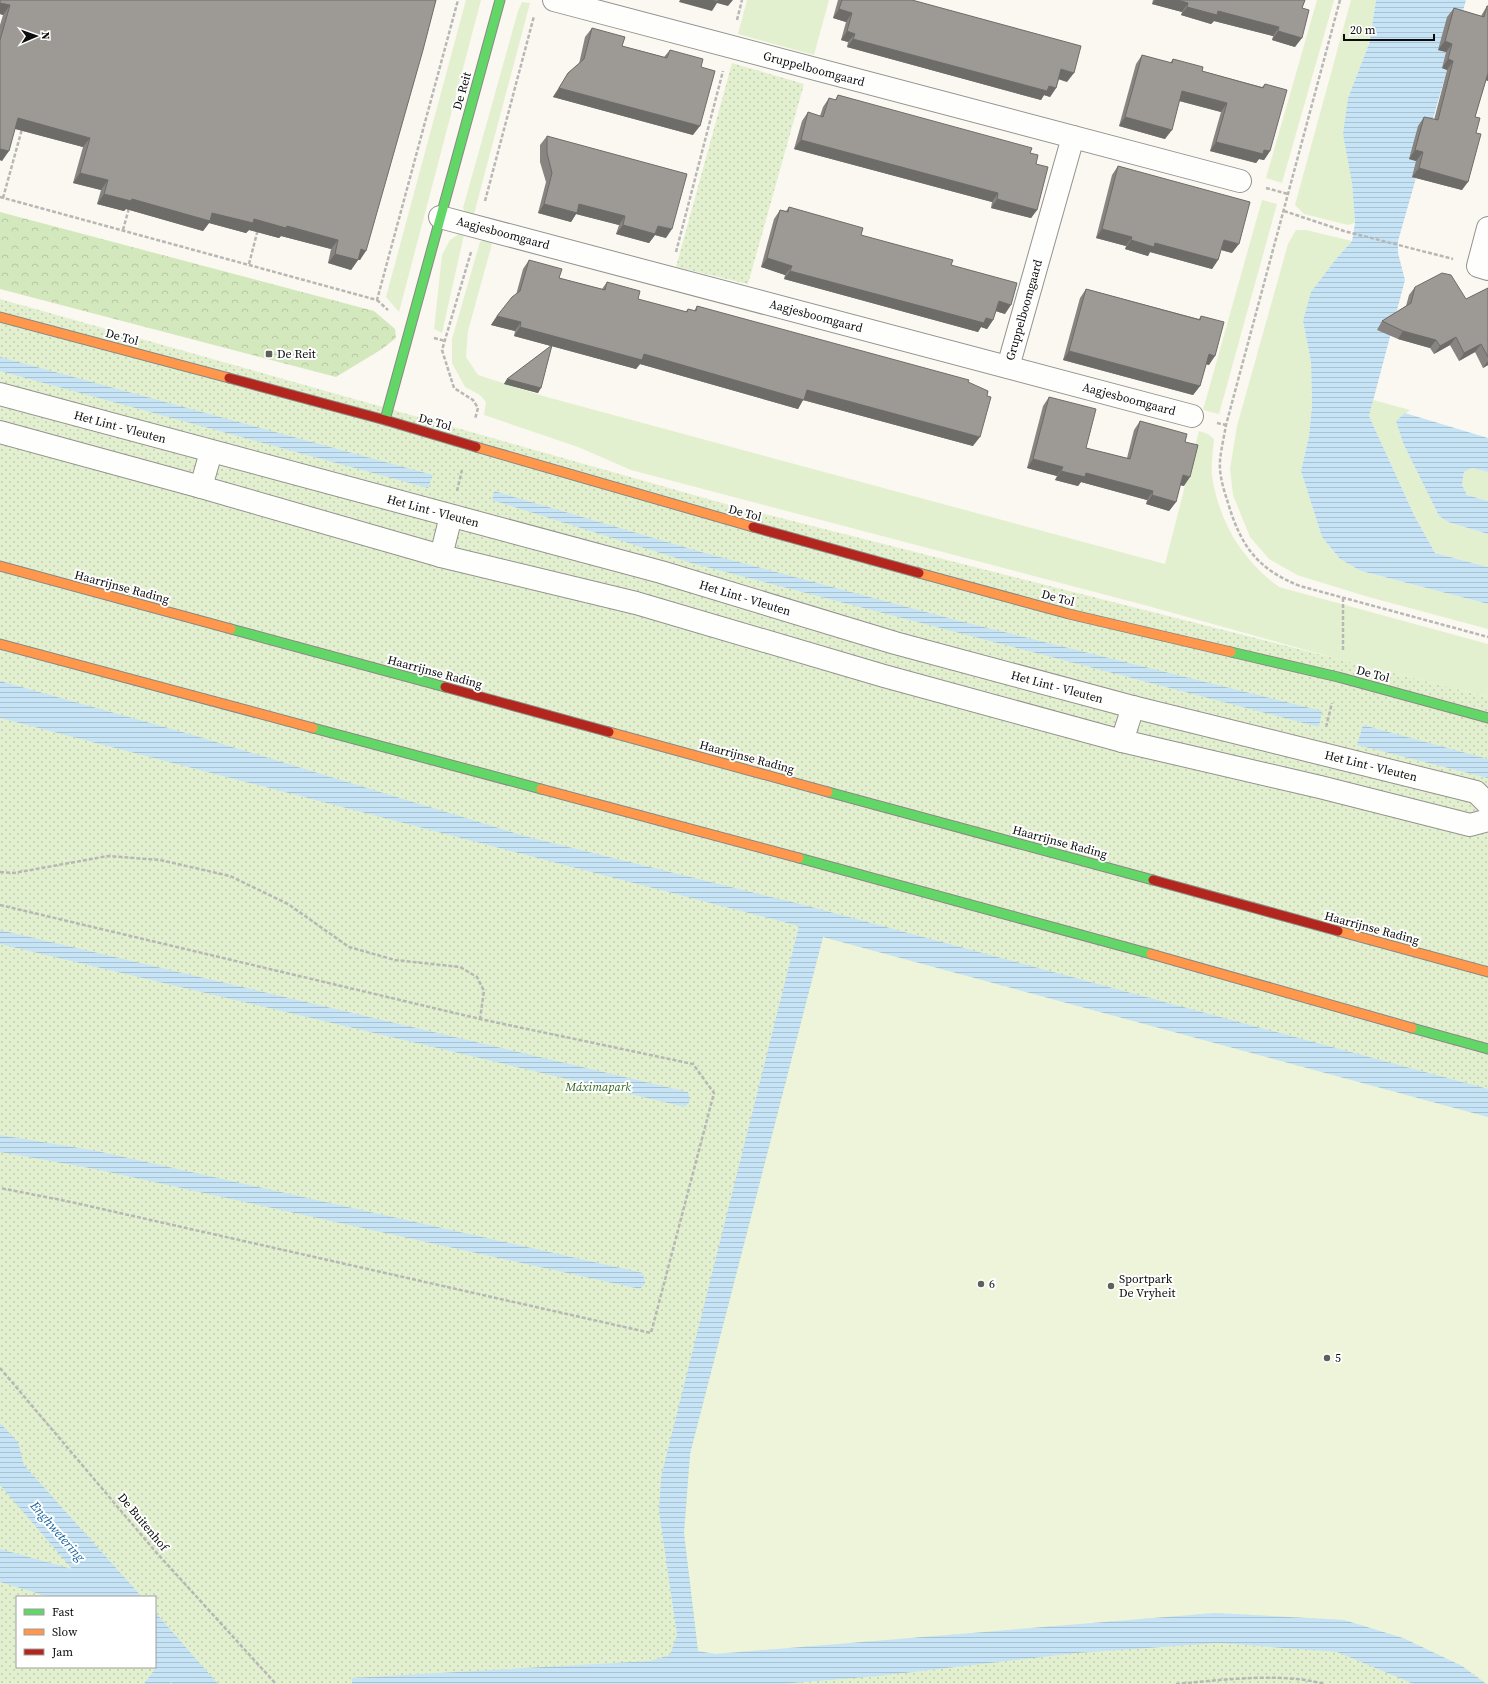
<svg xmlns="http://www.w3.org/2000/svg" width="1488" height="1684" viewBox="0 0 1488 1684" font-family="'Source Serif 4',serif">
  <style>
    .grass { fill: #e3f0cf }
    .forest { fill: url(#forest-crowns) }
    .park { fill: url(#park-dots); fill-rule: evenodd }
    .pitch { fill: #edf4d9 }
    .water { fill: url(#water-rules) }
    .lines { fill: none; stroke-linecap: round; stroke-linejoin: round }
    .street-casing { stroke: #93928f; stroke-width: 24 }
    .fast-casing { stroke: #8a8985; stroke-width: 11 }
    .slow-casing { stroke: #8a8985; stroke-width: 11 }
    .jam-casing { stroke: #8a8985; stroke-width: 11 }
    .path { stroke: #b7b7b5; stroke-width: 2.5; stroke-dasharray: 4 2; stroke-linecap: butt }
    .street { stroke: #fefefd; stroke-width: 22 }
    .fast { stroke: #63d668; stroke-width: 9 }
    .slow { stroke: #ff974d; stroke-width: 9 }
    .jam { stroke: #b3261e; stroke-width: 9 }
    .wall { fill: #878481 }
    .shaded-wall { fill: #6e6c69 }
    .building { fill: #9d9a96; stroke: #6e6c69 }
    .poi-dot { fill: #5f5f5c; stroke: #fff; stroke-width: 1.5 }
    .labels { text-anchor: middle; stroke-width: 4; stroke-linejoin: round; paint-order: stroke }
    .street-label { font-size: 12px; fill: #0c0c0c; stroke: #fff }
    .poi-label { font-size: 12px; fill: #0c0c0c; stroke: #fff; text-anchor: start }
    .park-label { font-size: 12px; font-style: italic; fill: #2b651b; stroke: #fff }
    .water-label { font-size: 13px; font-style: italic; fill: #1363a0; stroke: #fff }
  </style>
  <defs>
    <pattern id="forest-crowns" width="20" height="18" patternUnits="userSpaceOnUse"><rect width="20" height="18" fill="#d4e8bd"/><path d="M2 6a3 3 0 1 1 6 0M12 15a3 3 0 1 1 6 0" fill="none" stroke="#b5c6a1"/></pattern>
    <pattern id="park-dots" width="8" height="8" patternUnits="userSpaceOnUse"><rect width="8" height="8" fill="#e3f0cf"/><path d="M2 2h.1M6 6h.1" fill="none" stroke="#c2cdb1" stroke-width="1.8" stroke-linecap="round"/></pattern>
    <pattern id="water-rules" width="6" height="5" patternUnits="userSpaceOnUse"><rect width="6" height="5" fill="#c6e4f5"/><path d="M0 2.5h6" fill="none" stroke="#a9c2d1"/></pattern>
  </defs>
  <rect width="100%" height="100%" fill="#faf8f0"/>
  <g class="grass">
    <path d="M466,0H481L399,312L386,297Z"/>
    <path d="M747,0H829L814,55L738,34Z"/>
    <path d="M1317,0H1334L1282,183L1266,178Z"/>
    <path d="M1351,0H1376L1368,47L1348,98L1352,183L1355,223L1348,225L1304,214L1295,205Z"/>
    <path d="M522,2L530,3L474,214L467,215L463,208L518,11Z"/>
    <path d="M1262,200L1277,204L1219,414L1203,410Z"/>
    <path d="M465,230L442,333L434,329L442,255L450,240Z"/>
    <path d="M1296,230H1306L1352,241L1336,259L1303,321L1311,362L1312,405L1309,436L1301,471L1322,537L1340,559L1361,571L1488,604V629L1365,596L1297,575L1269,559L1250,537L1233,495L1230,469L1237,426L1288,244Z"/>
    <path d="M487,238L492,244L468,331L466,357L478,375L543,396L1165,564L1199,431L1208,434L1214,439C1213,451 1211,465 1212,476C1219,522 1242,560 1279,587L1488,644V697L1338,659L1148,606L631,470L578,447L484,415L486,402L480,395L465,387L452,363V339L480,242Z"/>
    <path d="M1373,400L1410,410L1396,421L1403,443L1439,516L1448,522L1488,534V567L1435,553L1414,515L1369,416Z"/>
    <path d="M1472,468L1488,472V501L1467,495L1462,485L1464,472Z"/>
  </g>
  <path class="forest" d="M0,212L374,311L395,329L396,338L382,349L336,377L0,289Z"/>
  <g class="park">
    <path d="M732,63L804,84L748,284L676,267Z"/>
    <path d="M0,299L722,503L1488,697V1684H0ZM17,1597H155V1667H17Z"/>
  </g>
  <path class="pitch" d="M823,937L1488,1117V1684L1462,1666L1403,1638L1344,1620L1215,1613L715,1654L698,1651L684,1533L690,1454Z"/>
  <g class="water">
    <path d="M1376,0H1466L1460,21L1447,18L1439,50L1446,52L1442,68L1447,70L1430,129L1409,159L1416,161V178L1398,241V253L1405,280L1369,416L1414,515L1435,553L1488,567V604L1361,571L1340,559L1322,537L1301,471L1309,436L1312,405L1311,362L1303,321L1311,292L1336,259L1352,241L1355,223L1352,183L1343,134L1348,98L1369,44Z"/>
    <path d="M0,357L433,475L428,488L0,371Z"/>
    <path d="M1405,413L1488,438V472L1472,468L1464,472L1462,485L1467,495L1488,501V534L1448,522L1439,516L1403,443L1396,421Z"/>
    <path d="M494,491L701,552L952,619L1322,711L1319,727L695,564L492,500Z"/>
    <path d="M0,681L193,735L528,837L804,905L1488,1089V1117L823,937L690,1454L684,1533L698,1651L715,1654L1215,1613L1344,1620L1403,1638L1462,1666L1486,1684H1414L1337,1652L1219,1643L1077,1653L878,1676L780,1684H352V1678L650,1661L670,1655L677,1635L659,1511L661,1477L799,926L0,718Z"/>
    <path d="M1363,725L1488,759V778L1357,745Z"/>
    <path d="M0,930L688,1092L690,1101L685,1107L0,944Z"/>
    <path d="M0,1135L97,1151L643,1273L645,1283L640,1289L95,1169L0,1152Z"/>
    <path d="M0,1423L18,1442L24,1465L142,1597H50L0,1582V1549L72,1569L0,1485Z"/>
    <path d="M155,1612L218,1684H173L171,1682L170,1684H144L157,1666L155,1663Z"/>
  </g>
  <g class="lines">
    <defs>
      <g id="street">
        <path d="M554,0L1240,181"/>
        <path d="M440,217L1192,416"/>
        <path d="M1488,228L1478,266L1488,269"/>
        <path d="M1008,367L1073,137"/>
        <path d="M0,394L661,572L895,643L1133,707L1476,792L1488,804"/>
        <path d="M0,432L201,487L441,556L636,603L884,676L1122,741L1320,787L1470,825L1488,820"/>
        <path d="M201,487L211,452"/>
        <path d="M441,556L451,516"/>
        <path d="M1122,741L1133,707"/>
      </g>
      <g id="fast">
        <path d="M385,420L500,0"/>
        <path d="M231,629L445,687"/>
        <path d="M1231,652L1338,677L1488,718"/>
        <path d="M313,728L541,789"/>
        <path d="M828,792L1153,880"/>
        <path d="M799,858L1151,954"/>
        <path d="M1412,1028L1488,1049"/>
      </g>
      <g id="slow">
        <path d="M0,317L229,378"/>
        <path d="M476,447L753,527"/>
        <path d="M0,566L231,629"/>
        <path d="M919,573L1069,614L1231,652"/>
        <path d="M0,644L313,728"/>
        <path d="M609,732L828,792"/>
        <path d="M541,789L799,858"/>
        <path d="M1338,931L1488,972"/>
        <path d="M1151,954L1412,1028"/>
      </g>
      <g id="jam">
        <path d="M229,378L385,420L476,447"/>
        <path d="M753,527L919,573"/>
        <path d="M445,687L609,732"/>
        <path d="M1153,880L1338,931"/>
      </g>
    </defs>
    <use href="#street" class="street-casing"/>
    <use href="#fast" class="fast-casing"/>
    <use href="#slow" class="slow-casing"/>
    <use href="#jam" class="jam-casing"/>
    <g class="path">
      <path d="M1340,0L1226,425C1224,437 1221,449 1220,461C1219,476 1224,490 1228,503C1241,546 1257,569 1300,586L1488,637"/>
      <path d="M737,20L742,0"/>
      <path d="M1266,188L1288,194"/>
      <path d="M0,197L377,300L458,0"/>
      <path d="M3,198L22,129"/>
      <path d="M485,201L534,16"/>
      <path d="M1284,211L1344,231L1453,259"/>
      <path d="M123,230L129,208"/>
      <path d="M471,252L442,350L454,388L473,400L478,408L475,419"/>
      <path d="M676,252L723,71"/>
      <path d="M249,264L258,229"/>
      <path d="M377,300L388,310"/>
      <path d="M434,338L445,341"/>
      <path d="M1217,423L1226,425"/>
      <path d="M457,491L462,470"/>
      <path d="M1343,598V651"/>
      <path d="M1326,727L1332,703"/>
      <path d="M0,872L14,873L108,856L160,860L230,876L288,904L349,947L395,960L460,967L477,977L484,991L480,1019"/>
      <path d="M0,905L480,1019L693,1064L714,1093L651,1333L71,1202L0,1188"/>
      <path d="M0,1368L155,1551L276,1684"/>
      <path d="M1176,1684C1222,1680 1280,1672 1325,1684"/>
    </g>
    <use href="#street" class="street"/>
    <use href="#fast" class="fast"/>
    <use href="#slow" class="slow"/>
    <use href="#jam" class="jam"/>
  </g>
  <g class="wall">
    <path d="M0,0H436L360,260H358L351,270L328,263L331,249L281,236L279,238L249,230L246,233L209,223L203,231L126,209L124,211L97,204L101,190L73,183L83,147L15,129L2,161L0,160V25L3,15L0,14Z"/>
    <path d="M838,0H912L1067,82L1059,79L1056,88L1050,97L1044,95L1041,100L847,47L848,42L841,40L846,22L833,18Z"/>
    <path d="M1153,0H1305L1302,8L1295,47L1272,40L1273,36L1214,21L1211,24L1181,15L1182,12L1152,4Z"/>
    <path d="M1487,6L1488,81L1486,80L1475,117L1476,133L1462,190L1412,177L1416,161L1409,159L1418,126L1424,117L1434,120L1447,70L1442,68L1446,52L1438,50L1447,17L1454,8L1481,16Z"/>
    <path d="M592,28L622,46L664,57L670,50L701,67L693,135L553,97L568,73L579,64L585,37Z"/>
    <path d="M1142,55L1170,63L1173,59L1202,71L1262,87L1265,84L1270,151L1264,160L1259,159L1256,163L1210,151L1221,112L1179,101L1165,139L1119,126L1136,64Z"/>
    <path d="M838,95L1030,153L1036,164L1037,210L1031,218L991,208L992,202L794,149L802,121L808,112L820,116L823,107L829,98L835,100Z"/>
    <path d="M547,136L666,238L655,235L649,243L616,234L619,225L576,214L571,222L538,213L546,182L540,162V145Z"/>
    <path d="M1118,166L1232,253L1221,250L1218,260L1212,269L1150,252L1148,256L1125,249L1126,246L1096,238L1112,175Z"/>
    <path d="M789,207L861,235L951,265L1005,314L996,311L993,320L987,329L981,327L978,332L784,279L785,275L761,267L774,219L780,210L786,211Z"/>
    <path d="M529,260L559,278L602,289L607,282L638,299L685,312L688,309L694,311L697,306L968,382L973,446L803,400L798,409L640,364L636,369L552,346L538,393L504,384L507,379L551,346L514,336L515,331L491,325L497,316L516,295L523,269Z"/>
    <path d="M1415,287L1466,299L1488,288V365L1483,368L1475,352L1459,361L1450,345L1434,354L1430,348L1398,339L1377,330L1382,321L1406,306L1409,295Z"/>
    <path d="M1086,289L1199,319L1201,316L1209,365L1206,364L1200,386L1193,395L1063,360L1080,298Z"/>
    <path d="M1049,397L1086,448L1127,458L1134,430L1140,421L1185,442L1184,486L1180,485L1176,502L1169,511L1146,504L1147,500L1081,482L1078,486L1055,480L1057,476L1027,468L1043,406Z"/>
  </g>
  <g class="shaded-wall">
    <path d="M680,0H733L728,6L717,3L712,11L679,2Z"/>
    <path d="M1155,0H1178L1188,3L1182,12L1152,4Z"/>
    <path d="M0,3L10,5L3,15L0,14Z"/>
    <path d="M1187,7L1218,11L1279,27L1273,36L1214,21L1211,24L1181,15Z"/>
    <path d="M839,9L852,13L846,22L833,18Z"/>
    <path d="M847,31L855,34L848,42L841,40Z"/>
    <path d="M1278,31L1302,38L1295,47L1272,40Z"/>
    <path d="M853,39L1049,86L1056,88L1050,97L1044,95L1041,100L847,47Z"/>
    <path d="M1445,41L1452,44L1446,52L1438,50Z"/>
    <path d="M1448,59L1453,61L1447,70L1442,68Z"/>
    <path d="M1061,69L1074,73L1067,82L1055,78Z"/>
    <path d="M1488,72V81L1483,79Z"/>
    <path d="M559,88L700,126L693,135L553,97Z"/>
    <path d="M1182,91L1227,103L1221,112L1176,100Z"/>
    <path d="M1125,117L1172,130L1165,139L1119,126Z"/>
    <path d="M18,118L90,138L83,147L12,128Z"/>
    <path d="M801,140L998,193L992,202L794,149Z"/>
    <path d="M1216,142L1270,151L1264,160L1259,159L1256,163L1210,151Z"/>
    <path d="M0,149L9,151L2,161L0,160Z"/>
    <path d="M1415,150L1423,152L1416,161L1409,159Z"/>
    <path d="M1419,168L1468,182L1462,190L1412,177Z"/>
    <path d="M80,173L108,180L101,190L73,183Z"/>
    <path d="M104,194L254,219L287,226L338,240L331,249L281,236L279,238L249,230L246,233L209,223L203,231L126,209L124,211L97,204Z"/>
    <path d="M997,199L1037,210L1031,218L991,208Z"/>
    <path d="M544,204H579L625,216L619,225L576,214L571,222L538,213Z"/>
    <path d="M623,225L658,226L672,229L666,238L655,235L649,243L616,234Z"/>
    <path d="M1102,229L1132,237L1126,246L1096,238Z"/>
    <path d="M1131,240L1155,243L1218,260L1212,269L1150,252L1148,256L1125,249Z"/>
    <path d="M1224,240L1239,244L1232,253L1218,249Z"/>
    <path d="M361,249L366,251L360,260L354,259Z"/>
    <path d="M335,254L358,260L351,270L328,263Z"/>
    <path d="M767,258L792,266L785,275L761,267Z"/>
    <path d="M790,271L986,318L993,320L987,329L981,327L978,332L784,279Z"/>
    <path d="M999,301L1011,305L1005,314L992,310Z"/>
    <path d="M497,316L521,322L515,331L491,325Z"/>
    <path d="M520,327L807,390L980,437L973,446L803,400L798,409L640,364L636,369L514,336Z"/>
    <path d="M1403,331L1436,340L1430,348L1398,339Z"/>
    <path d="M1456,337L1450,345L1434,354L1440,346Z"/>
    <path d="M1481,344L1475,352L1459,361L1464,353Z"/>
    <path d="M1069,351L1200,386L1193,395L1063,360Z"/>
    <path d="M1209,354L1215,356L1209,365L1202,363Z"/>
    <path d="M1488,361V365L1483,368Z"/>
    <path d="M507,379L541,388L538,393L504,384Z"/>
    <path d="M1033,459L1063,467L1057,476L1027,468Z"/>
    <path d="M1061,471L1086,473L1153,491L1147,500L1081,482L1078,486L1055,480Z"/>
    <path d="M1183,475L1190,477L1184,486L1176,484Z"/>
    <path d="M1152,495L1176,502L1169,511L1146,504Z"/>
  </g>
  <g class="building">
    <path d="M0,0H436L423,50L366,251L361,249L358,260L335,254L338,240L287,226L286,228L254,219L253,223L212,213L210,221L132,199L131,201L104,194L108,180L80,173L90,138L18,118L9,151L0,149V40L10,5L0,3Z"/>
    <path d="M711,0H718V2Z"/>
    <path d="M842,0H912L1081,46L1074,73L1061,69L1056,88L1049,86L1047,91L853,39L855,34L847,31L852,13L839,9Z"/>
    <path d="M1178,0H1305L1302,8L1309,10L1302,38L1278,31L1279,27L1218,11L1217,15L1187,7L1188,3Z"/>
    <path d="M1487,6H1488V73L1475,117L1480,118L1476,133L1481,134L1468,182L1419,168L1423,152L1415,150L1424,117L1438,120L1453,61L1448,59L1452,44L1445,41L1454,8L1484,17Z"/>
    <path d="M592,28L625,37L622,46L667,58L670,50L703,59L701,67L715,71L700,126L559,88L568,73L584,59Z"/>
    <path d="M1142,55L1172,63L1173,59L1203,67L1202,71L1263,88L1265,84L1287,90L1270,151L1264,150L1263,154L1216,142L1227,103L1182,91L1172,130L1125,117Z"/>
    <path d="M838,95L1032,148L1030,153L1038,155L1036,164L1048,167L1037,210L997,199L998,193L801,140L808,112L823,117L829,98L836,100Z"/>
    <path d="M547,136L687,174L672,229L658,226L655,234L623,225L625,216L579,204L577,213L544,204L552,173L547,153Z"/>
    <path d="M1118,166L1250,202L1239,244L1224,240L1218,260L1155,243L1154,247L1131,240L1132,237L1102,229Z"/>
    <path d="M789,207L863,228L861,235L953,260L951,265L1017,283L1011,305L999,301L993,320L986,318L984,323L790,271L792,266L767,258L780,210L788,212Z"/>
    <path d="M529,260L562,269L559,278L605,290L607,282L640,291L638,299L687,312L688,309L696,311L697,306L969,380L968,382L988,391L987,396L991,397L980,437L807,390L804,400L644,354L642,360L520,327L521,322L497,316L512,297L520,291Z"/>
    <path d="M1442,273L1451,275L1466,299L1488,288V357L1481,344L1464,353L1456,337L1440,346L1436,340L1403,331L1382,321L1411,303L1415,287Z"/>
    <path d="M1086,289L1200,320L1201,316L1224,322L1215,356L1209,354L1200,386L1069,351Z"/>
    <path d="M552,345L541,388L507,379Z"/>
    <path d="M1049,397L1096,409L1086,448L1130,459L1140,421L1187,434L1185,442L1198,445L1190,477L1183,475L1176,502L1152,495L1153,491L1086,473L1085,477L1061,471L1063,467L1033,459Z"/>
  </g>
  <g class="poi-dot">
    <rect x="265" y="350" width="8" height="8" rx="2"/>
    <circle cx="981" cy="1284" r="4"/>
    <circle cx="1111" cy="1286" r="4"/>
    <circle cx="1327" cy="1358" r="4"/>
  </g>
  <g class="labels">
    <g class="street-label">
      <text transform="translate(814 69) rotate(15)" y="4">Gruppelboomgaard</text>
      <text transform="translate(462 91) rotate(-74)" y="4">De Reit</text>
      <text transform="translate(503 233) rotate(15)" y="4">Aagjesboomgaard</text>
      <text transform="translate(1024 310) rotate(-74)" y="4">Gruppelboomgaard</text>
      <text transform="translate(816 316) rotate(15)" y="4">Aagjesboomgaard</text>
      <text transform="translate(122 337) rotate(15)" y="4">De Tol</text>
      <text transform="translate(1129 399) rotate(15)" y="4">Aagjesboomgaard</text>
      <text transform="translate(435 422) rotate(16)" y="4">De Tol</text>
      <text transform="translate(120 427) rotate(15)" y="4">Het Lint - Vleuten</text>
      <text transform="translate(433 511) rotate(15)" y="4">Het Lint - Vleuten</text>
      <text transform="translate(745 513) rotate(15)" y="4">De Tol</text>
      <text transform="translate(122 587) rotate(15)" y="4">Haarrijnse Rading</text>
      <text transform="translate(745 598) rotate(17)" y="4">Het Lint - Vleuten</text>
      <text transform="translate(1058 598) rotate(15)" y="4">De Tol</text>
      <text transform="translate(435 672) rotate(15)" y="4">Haarrijnse Rading</text>
      <text transform="translate(1373 674) rotate(15)" y="4">De Tol</text>
      <text transform="translate(1057 687) rotate(15)" y="4">Het Lint - Vleuten</text>
      <text transform="translate(747 757) rotate(15)" y="4">Haarrijnse Rading</text>
      <text transform="translate(1371 766) rotate(14)" y="4">Het Lint - Vleuten</text>
      <text transform="translate(1060 842) rotate(15)" y="4">Haarrijnse Rading</text>
      <text transform="translate(1372 928) rotate(15)" y="4">Haarrijnse Rading</text>
      <text transform="translate(143 1522) rotate(50)" y="4">De Buitenhof</text>
    </g>
    <g class="poi-label">
      <text x="277" y="358">De Reit</text>
      <text x="1119" y="1283">Sportpark<tspan x="1119" dy="14">De Vryheit</tspan></text>
      <text x="989" y="1288">6</text>
      <text x="1335" y="1362">5</text>
    </g>
    <g class="park-label">
      <text x="598" y="1091">Máximapark</text>
    </g>
    <g class="water-label">
      <text transform="translate(58 1531) rotate(49)" y="5">Enghwetering</text>
    </g>
  </g>
  <rect x="16" y="1596" width="140" height="72" fill="#ffffff" stroke="#9e9e9e"/>
  <rect x="24" y="1609" width="20" height="6" fill="#63d668" stroke="#9e9e9e"/>
  <text x="52" y="1616" font-size="12" fill="#0c0c0c">Fast</text>
  <rect x="24" y="1629" width="20" height="6" fill="#ff974d" stroke="#9e9e9e"/>
  <text x="52" y="1636" font-size="12" fill="#0c0c0c">Slow</text>
  <rect x="24" y="1649" width="20" height="6" fill="#b3261e" stroke="#9e9e9e"/>
  <text x="52" y="1656" font-size="12" fill="#0c0c0c">Jam</text>
  <g transform="translate(36 36) rotate(88)" stroke="#ffffff" stroke-width="3" paint-order="stroke">
  <path d="M0-3L7 15L0 10L-7 15Z" fill="#0c0c0c"/>
  <text y="-6" font-size="11" font-weight="bold" text-anchor="middle" fill="#0c0c0c">N</text>
  </g>
  <path d="M1344 34v6h90v-6" fill="none" stroke="#0c0c0c" stroke-width="2"/>
  <text x="1350" y="34" font-size="12" fill="#0c0c0c" stroke="#ffffff" stroke-width="3" paint-order="stroke">20 m</text>
</svg>
